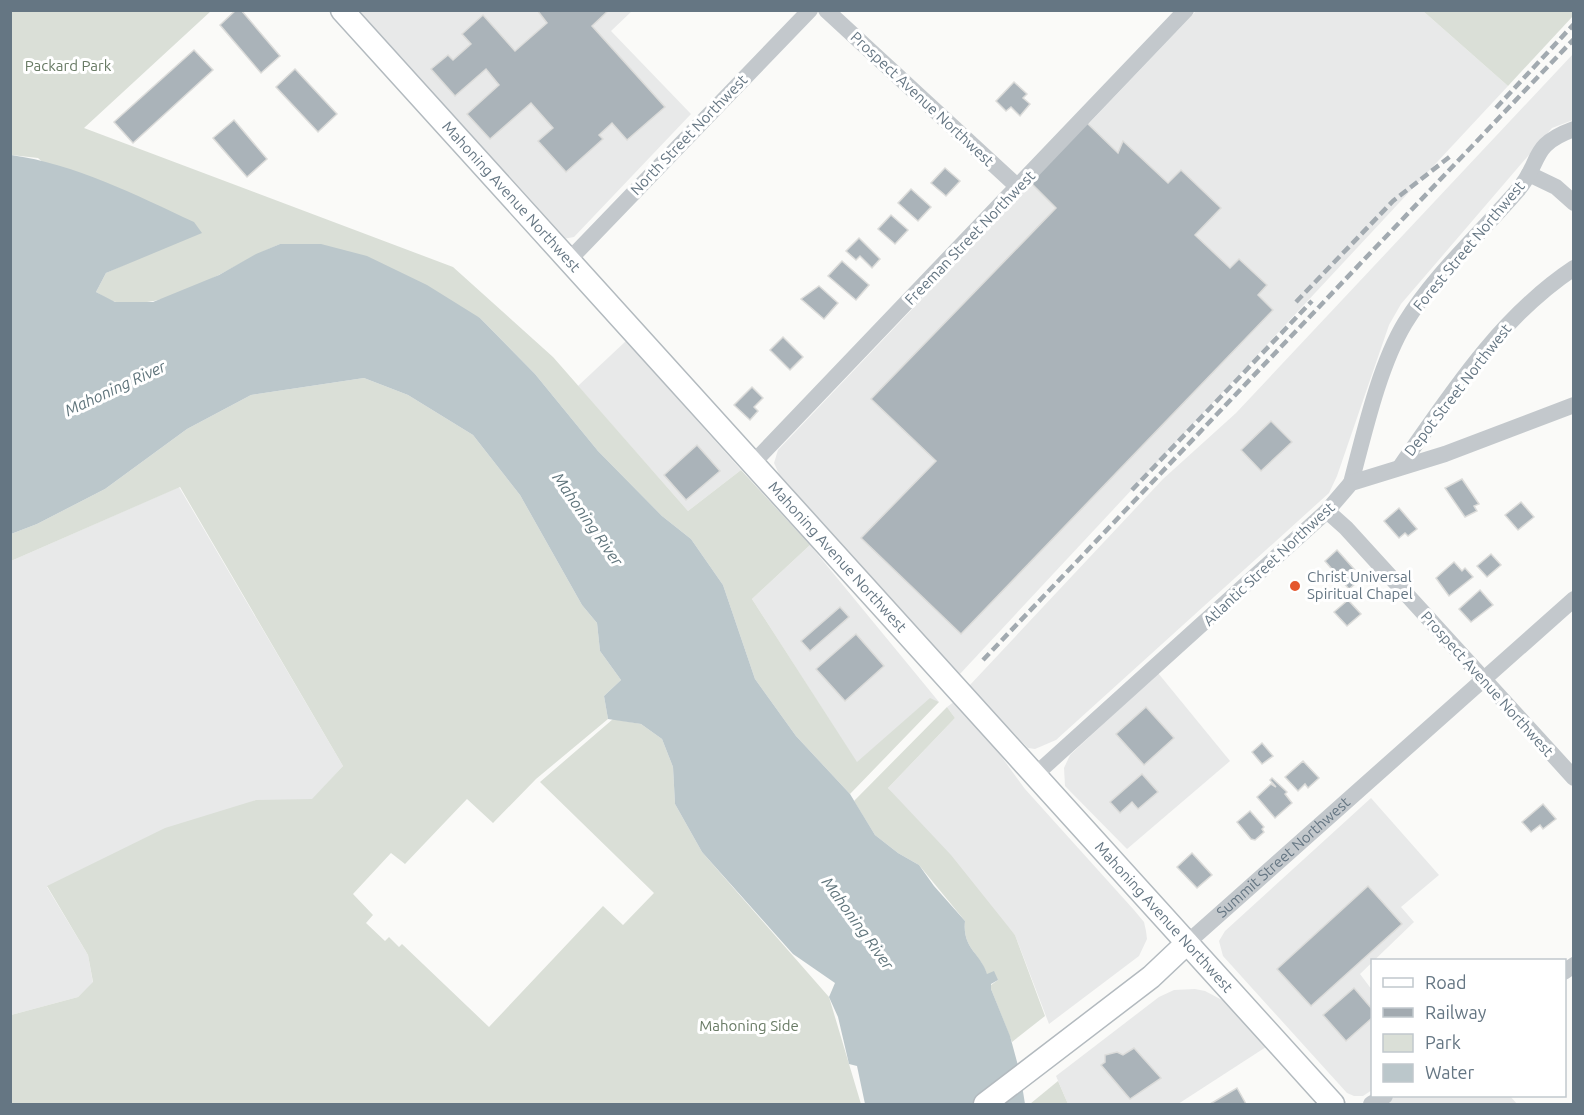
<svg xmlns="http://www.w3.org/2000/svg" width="1584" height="1115" viewBox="0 0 1584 1115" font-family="Ubuntu,sans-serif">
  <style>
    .built { fill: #e8e9e9 }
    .green { fill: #dadfd7 }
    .water { fill: #bbc7cb }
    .building { fill: #aab3b9; stroke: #dcdcda; stroke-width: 1.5 }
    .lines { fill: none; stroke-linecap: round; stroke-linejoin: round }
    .secondary-casing { stroke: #b3babf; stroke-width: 25 }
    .street { stroke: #c3c8cc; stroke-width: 16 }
    .secondary { stroke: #fff; stroke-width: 22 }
    .rail { stroke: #a2aab0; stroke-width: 4.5; stroke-dasharray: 9 4.5; stroke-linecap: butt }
    .poi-dot { fill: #e4572e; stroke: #fff; stroke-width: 2 }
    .labels { text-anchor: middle; stroke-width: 6; stroke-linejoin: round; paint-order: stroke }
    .park-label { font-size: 15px; fill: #687a64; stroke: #fff }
    .street-label { font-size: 15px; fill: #657683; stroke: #fff }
    .poi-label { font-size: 15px; fill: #657683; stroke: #fff; text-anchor: start }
    .water-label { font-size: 16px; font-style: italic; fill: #60757c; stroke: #fff }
  </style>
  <rect width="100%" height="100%" fill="#fafaf8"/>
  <g class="built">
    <path d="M355,11H632L611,31L691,114L574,237L563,239Z"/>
    <path d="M1196,11H1423L1508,86L959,675L779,474L774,463L778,450Z"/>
    <path d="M1573,54V120L1552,128L1401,304L1389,325L1337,476L1329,493L1056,740L1035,749L1028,748L969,686L1163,479L1236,413Z"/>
    <path d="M626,341L741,470L688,511L578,386Z"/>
    <path d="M179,487L343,766L312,800H256L47,887L88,955L93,983L78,997L11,1015V561Z"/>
    <path d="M810,545L939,702L930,699L857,763L752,599Z"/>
    <path d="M1158,673L1230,761L1127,849L1065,786L1064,768L1070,755Z"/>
    <path d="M955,701L990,741L1025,789L1134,910L1144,922L1146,931L1147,939L1139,956L1049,1024L1015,935L888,788L955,718L947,707Z"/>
    <path d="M1371,798L1439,875L1401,907L1414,922L1360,974L1372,990V1090L1363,1096H1354L1347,1093L1223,956L1219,941L1225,931Z"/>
    <path d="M1195,989L1205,991L1224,1001L1266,1047L1178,1104H1068L1056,1076L1159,997L1174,990Z"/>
    <path d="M1396,1096H1510L1517,1104H1383Z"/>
  </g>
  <g class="green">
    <path d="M1573,10V16L1508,86L1423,11Z"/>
    <path d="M11,11H211L84,128L453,267L553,357L688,511L741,470L810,545L752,599L857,762L930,698L939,702L850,794L796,736L755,679L723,585L691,539L662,516L598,451L535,374L480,318L280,244C231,264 171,312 116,302C109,301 102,295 96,292L106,273L146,255L38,158L11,155Z"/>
    <path d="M364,378L408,395L473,435L520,495L582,605L597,623L600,651L621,680L604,696L608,719L536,779L493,823L467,799L405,864L391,853L353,894L373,915L366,923L385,941L389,937L399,947L402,944L489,1027L603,906L623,925L654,893L540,782L613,719L641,724L662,739L673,767L675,804L702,852L829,997L861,1104H11V1015L78,997L93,982L88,955L47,886L165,828L256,800L312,799L343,766L180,487L11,561V534L37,524L105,489L187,429L251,395Z"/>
    <path d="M947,707L955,718L888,788L951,855L1015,935L1045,1016L1012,1042L991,989V985L998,980L987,975C981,953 962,949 965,921L919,865L898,853L875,835L854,801Z"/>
    <path d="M1058,1081L1068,1104H1030Z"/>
  </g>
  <path class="water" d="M11,155C75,164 136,195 194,222L202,233L106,273L96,292L115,302H153L219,275L256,254L280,244H321L367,256L427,285L480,318L535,374L598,451L662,516L691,539L723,585L755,679L796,736L850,794L875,835L898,853L919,865L934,886L965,921C962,949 981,953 987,974L994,971L998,980L991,984V989L1010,1036L1020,1073L1025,1104H865L857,1066L849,1064L838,1017L829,997L835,983L793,954L702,852L675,804L673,767L662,739L641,724L608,719L604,696L621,680L600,651L597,623L582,605L520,495L473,435L408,395L364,378L251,395L187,429L105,489L37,524L11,534Z"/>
  <g class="building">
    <path d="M236,10H241L280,56L261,73L220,25Z"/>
    <path d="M537,10H609L592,26L665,107L627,140L612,123L599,135L603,139L566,172L538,141L553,128L531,103L490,139L467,114L499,85L486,69L455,96L431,69L448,55L453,60L471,44L462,34L483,15L515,51L547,23Z"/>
    <path d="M194,50L213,70L133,143L114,122Z"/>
    <path d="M295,69L337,114L318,132L276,87Z"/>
    <path d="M1014,82L1027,94L1023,98L1030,104L1020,116L1011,107L1006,111L996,101Z"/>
    <path d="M234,120L267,159L247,177L213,138Z"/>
    <path d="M1086,122L1118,153L1123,141L1168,183L1181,170L1221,208L1195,235L1230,268L1239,259L1267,285L1258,295L1273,310L961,634L861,538L936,461L871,399L1056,208L1029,181Z"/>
    <path d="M945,168L960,181L946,196L931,183Z"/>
    <path d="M911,189L931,207L918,221L898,203Z"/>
    <path d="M891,215L908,230L895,244L878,229Z"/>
    <path d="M859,238L880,259L872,268L860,256L856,260L846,251Z"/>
    <path d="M842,261L869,285L856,300L828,276Z"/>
    <path d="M819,286L838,303L824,319L801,299Z"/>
    <path d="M783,337L803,357L790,370L770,350Z"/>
    <path d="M752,387L763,398L754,407L758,411L750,420L734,405Z"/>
    <path d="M1271,421L1292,442L1261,471L1241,450Z"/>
    <path d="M697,445L720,471L686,500L664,475Z"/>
    <path d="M1462,479L1479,504L1474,506L1477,511L1465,517L1445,488Z"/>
    <path d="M1521,502L1534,517L1518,530L1505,515Z"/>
    <path d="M1399,508L1417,529L1408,536L1405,533L1399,538L1384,521Z"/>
    <path d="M1337,550L1362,578L1349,589L1325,561Z"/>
    <path d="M1491,554L1501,565L1487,577L1477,566Z"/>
    <path d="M1454,562L1462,571L1465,568L1473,577L1449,596L1436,578Z"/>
    <path d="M1480,590L1493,605L1471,622L1459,609Z"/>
    <path d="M1348,600L1361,614L1347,626L1334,612Z"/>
    <path d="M840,607L849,617L810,651L801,641Z"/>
    <path d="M856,634L884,666L845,701L816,669Z"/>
    <path d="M1146,707L1174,738L1144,765L1116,734Z"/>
    <path d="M1262,743L1273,756L1262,764L1252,752Z"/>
    <path d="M1303,761L1319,778L1308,788L1305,784L1298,791L1285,777Z"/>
    <path d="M1142,774L1158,792L1138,809L1132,802L1120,813L1110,802Z"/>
    <path d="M1272,778L1287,792L1285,794L1292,803L1275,818L1257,797L1271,784L1276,787L1270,780Z"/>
    <path d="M1543,804L1556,819L1543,829L1540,825L1531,832L1522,822Z"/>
    <path d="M1250,811L1264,827L1262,829L1264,832L1255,840L1251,839L1237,822Z"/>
    <path d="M1192,853L1212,875L1197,888L1177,867Z"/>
    <path d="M1368,886L1402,924L1311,1006L1277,969Z"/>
    <path d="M1354,988L1372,1009V1018L1346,1041L1323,1015Z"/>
    <path d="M1134,1048L1161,1078L1130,1099L1101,1065L1105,1062V1055L1117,1052L1123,1055Z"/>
    <path d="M1237,1088L1246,1104H1210Z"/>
  </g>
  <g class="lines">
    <defs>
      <g id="secondary">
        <path id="s2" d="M342,10L1333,1104"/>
        <path d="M985,1104L1151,977L1187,943"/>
      </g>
    </defs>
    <use href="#secondary" class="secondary-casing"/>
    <g class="street">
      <path d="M826,10L1018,187"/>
      <path d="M1529,174L1556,187L1574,203"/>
      <path d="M569,260L810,10"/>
      <path d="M753,463L1186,10"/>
      <path d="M1400,467C1450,395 1500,317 1574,268"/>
      <path d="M1351,483C1364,434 1379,366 1405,323C1435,274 1480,234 1518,190C1543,161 1528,146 1574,129"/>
      <path d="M1327,511L1346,528L1574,778"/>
      <path d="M1035,775L1327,511L1351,483L1445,454L1574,405"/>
      <path id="s1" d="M1187,943L1574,599"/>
      <path d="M1564,972L1574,965"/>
      <path d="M1371,1104L1385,1096"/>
    </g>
    <use href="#secondary" class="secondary"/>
    <g class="rail">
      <path d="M1496,108L1574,24"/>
      <path d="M1296,302L1393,201L1452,155"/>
      <path d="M1132,490L1312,301"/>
      <path d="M983,660L1574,39"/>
    </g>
  </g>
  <circle class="poi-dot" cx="1295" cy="586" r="6"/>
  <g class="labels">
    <g class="park-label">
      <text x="68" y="71">Packard Park</text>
      <text x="749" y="1031">Mahoning Side</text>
    </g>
    <g class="street-label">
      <text transform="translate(922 99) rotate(43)" y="5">Prospect Avenue Northwest</text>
      <text transform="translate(689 135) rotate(-46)" y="5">North Street Northwest</text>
      <text dy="5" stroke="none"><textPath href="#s2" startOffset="252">Mahoning Avenue Northwest</textPath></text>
      <text transform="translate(970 238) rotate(-46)" y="5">Freeman Street Northwest</text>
      <text transform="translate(1469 246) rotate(-50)" y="5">Forest Street Northwest</text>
      <text transform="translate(1458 390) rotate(-52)" y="5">Depot Street Northwest</text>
      <text dy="5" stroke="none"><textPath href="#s2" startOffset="738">Mahoning Avenue Northwest</textPath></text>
      <text transform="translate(1269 564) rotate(-43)" y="5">Atlantic Street Northwest</text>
      <text transform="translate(1487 684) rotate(48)" y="5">Prospect Avenue Northwest</text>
      <text dy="5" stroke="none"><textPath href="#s1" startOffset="129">Summit Street Northwest</textPath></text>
      <text dy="5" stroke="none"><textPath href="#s2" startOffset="1224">Mahoning Avenue Northwest</textPath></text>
    </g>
    <g class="poi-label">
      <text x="1307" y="582">Christ Universal<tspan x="1307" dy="17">Spiritual Chapel</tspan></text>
    </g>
    <g class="water-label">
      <text transform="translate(115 388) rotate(-25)" y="6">Mahoning River</text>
      <text transform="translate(588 519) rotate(55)" y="6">Mahoning River</text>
      <text transform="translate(858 923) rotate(54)" y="6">Mahoning River</text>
    </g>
  </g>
  <rect width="1584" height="1115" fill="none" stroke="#657683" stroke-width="24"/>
  <rect x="1371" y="959" width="195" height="138" fill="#ffffff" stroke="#c1c8cd" stroke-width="1.5"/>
  <rect x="1383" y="978" width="30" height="9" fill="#ffffff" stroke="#c1c8cd" stroke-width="1.5"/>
  <text x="1425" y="989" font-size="18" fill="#657683">Road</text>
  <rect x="1383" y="1008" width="30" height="9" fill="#a2aab0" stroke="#c1c8cd" stroke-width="1.5"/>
  <text x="1425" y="1019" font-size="18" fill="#657683">Railway</text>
  <rect x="1383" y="1034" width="30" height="18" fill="#dadfd7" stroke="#c1c8cd" stroke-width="1.5"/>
  <text x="1425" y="1049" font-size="18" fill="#657683">Park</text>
  <rect x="1383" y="1064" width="30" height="18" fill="#bbc7cb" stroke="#c1c8cd" stroke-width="1.5"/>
  <text x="1425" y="1079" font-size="18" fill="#657683">Water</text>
</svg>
